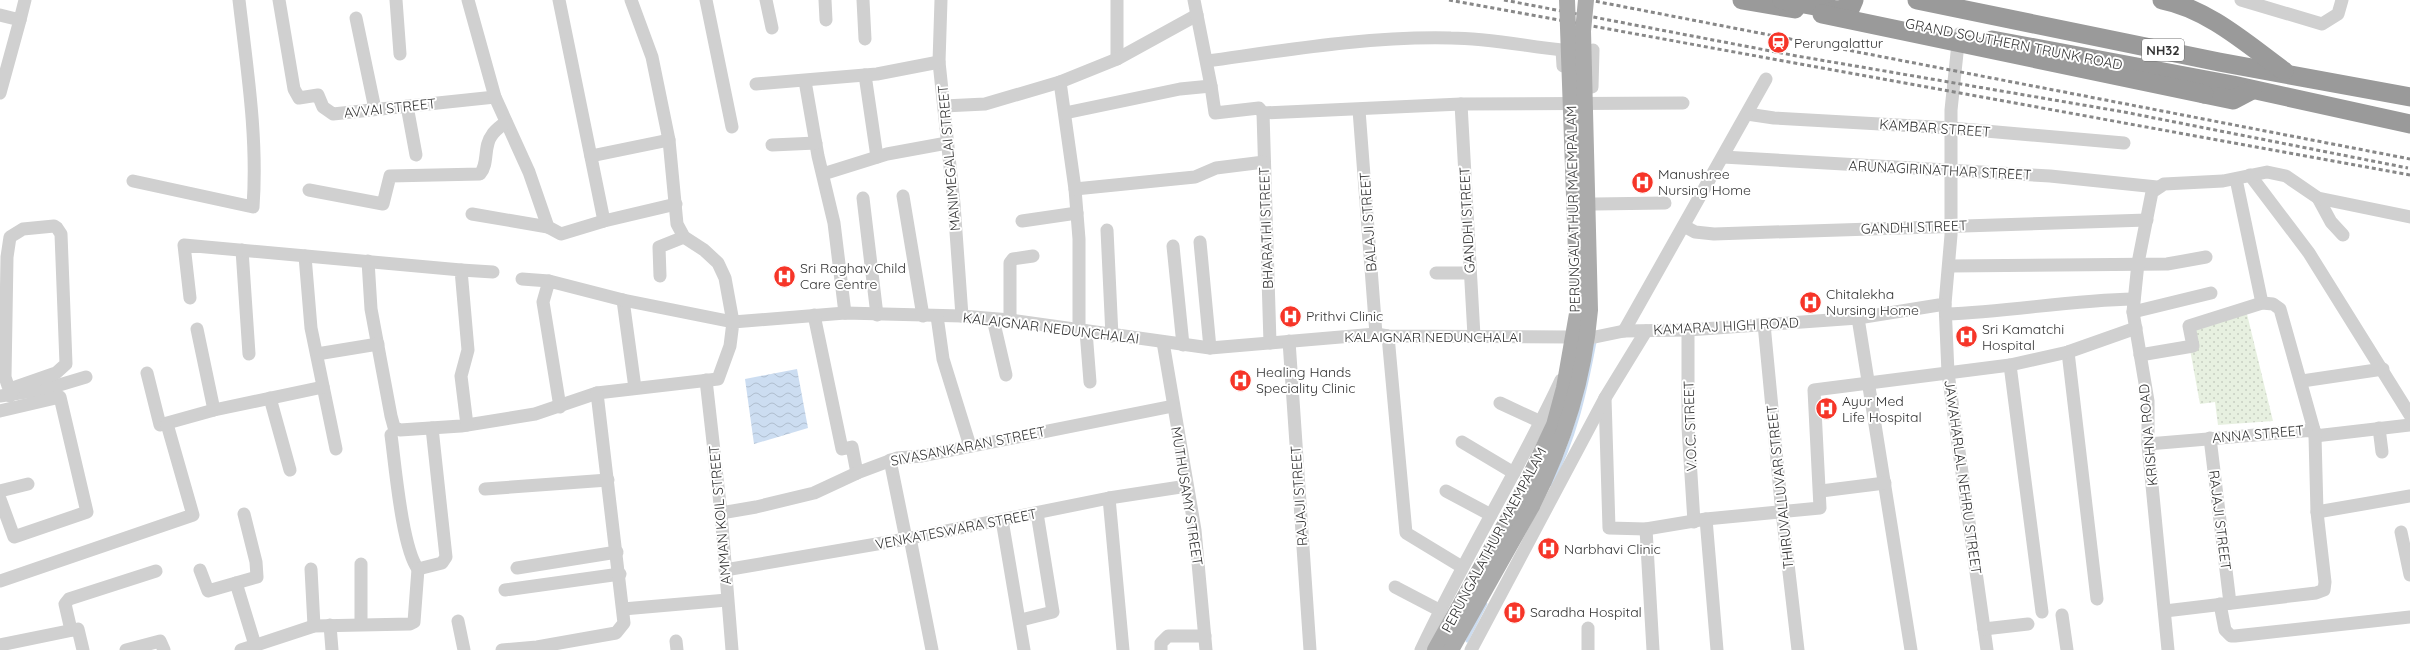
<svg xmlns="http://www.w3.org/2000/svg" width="2410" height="650" viewBox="0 0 2410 650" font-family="Quicksand,sans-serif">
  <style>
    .green { fill: url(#green-dots) }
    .water { fill: url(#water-waves) }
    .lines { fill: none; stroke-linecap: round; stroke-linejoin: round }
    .stream { stroke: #ccddf1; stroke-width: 3 }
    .minor { stroke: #d0d0d0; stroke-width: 13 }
    .major { stroke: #ababab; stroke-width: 16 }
    .highway { stroke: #9a9a9a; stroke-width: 19 }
    .rail { stroke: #888; stroke-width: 3; stroke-dasharray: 4 3; stroke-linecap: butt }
    .major-bridge { stroke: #ababab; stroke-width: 16 }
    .highway-bridge { stroke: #9a9a9a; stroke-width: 19 }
    .labels { text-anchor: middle; stroke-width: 4; stroke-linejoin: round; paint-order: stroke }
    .shield { fill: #fff; stroke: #707070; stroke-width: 1 }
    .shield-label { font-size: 13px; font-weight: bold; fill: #333 }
    .poi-label { font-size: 14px; fill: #333; stroke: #fff; text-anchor: start }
    .street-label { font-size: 14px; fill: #333; stroke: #fff }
  </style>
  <defs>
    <pattern id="green-dots" width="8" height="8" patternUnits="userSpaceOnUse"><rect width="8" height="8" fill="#e7f0e0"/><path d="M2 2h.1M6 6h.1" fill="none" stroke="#c7cec1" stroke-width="1.8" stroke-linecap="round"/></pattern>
    <pattern id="water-waves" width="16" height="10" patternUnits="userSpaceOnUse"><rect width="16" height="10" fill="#ccddf1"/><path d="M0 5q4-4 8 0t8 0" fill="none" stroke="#b0becf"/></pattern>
  </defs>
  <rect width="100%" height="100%" fill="#fff"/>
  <path class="green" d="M2246,310L2273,421L2218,425L2215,402L2200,404L2189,344L2193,323Z"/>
  <path class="water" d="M797,369L808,428L754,444L745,379Z"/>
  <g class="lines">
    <g class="stream">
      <path d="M1551,485C1575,441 1586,390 1595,342"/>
      <path d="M1467,641L1486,604"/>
    </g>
    <g class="minor">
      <path d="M279,0L294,89L299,98L318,95L323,107L333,114L495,97"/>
      <path d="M396,0L400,54"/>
      <path d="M468,0L495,97L529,172L548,227L561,234L604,221L676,204"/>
      <path d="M559,0L604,221"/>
      <path d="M706,0L732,127"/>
      <path d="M766,0L772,28"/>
      <path d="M825,0L826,20"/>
      <path d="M863,0L865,39"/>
      <path d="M941,0L939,62L954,204L962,316"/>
      <path d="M2241,0L2322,24L2338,14L2342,0"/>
      <path d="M0,15L20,20L25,0"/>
      <path d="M356,18L375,109"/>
      <path d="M1117,59V0"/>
      <path d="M1207,61C1287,50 1369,36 1451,38C1487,38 1525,46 1562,50L1563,66"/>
      <path d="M865,75L877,157"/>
      <path d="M805,81L818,156L834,223L845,313"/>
      <path d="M1060,82L1075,189L1079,239V330"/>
      <path d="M756,84L877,74L939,62"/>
      <path d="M1211,86L1215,113L1259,108L1263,113"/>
      <path d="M1592,87L1593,50"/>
      <path d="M0,93L20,20"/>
      <path d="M1461,104L1474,336"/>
      <path d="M407,106L416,155"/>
      <path d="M944,106L985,104L1060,82L1117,59L1197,15"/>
      <path d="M1359,110L1376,334"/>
      <path d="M1065,113L1180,89L1211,86L1194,0"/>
      <path d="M1263,113L1461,104L1683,103"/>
      <path d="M1263,113L1270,343"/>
      <path d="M1747,114L1774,118L1951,128L2124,143"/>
      <path d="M772,145L816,143"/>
      <path d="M591,156L669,140"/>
      <path d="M1723,157L2050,176L2157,187"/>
      <path d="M823,174L887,154L947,143"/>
      <path d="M2250,175L2309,253L2410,415"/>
      <path d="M2236,179L2262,303"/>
      <path d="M133,181L253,207C258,138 247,69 239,0"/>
      <path d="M1075,189L1195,177L1216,168L1264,162"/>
      <path d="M309,190L383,204L390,176L480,174C489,164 483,146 492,135C495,130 501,126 506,122"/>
      <path d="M903,196L923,316"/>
      <path d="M863,198L877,315"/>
      <path d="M2318,198L2331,222L2343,235"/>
      <path d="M1595,204L1665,203"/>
      <path d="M472,214L548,227"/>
      <path d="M1022,221L1077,213"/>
      <path d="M1684,226L1695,232L1714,234L2147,220"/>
      <path d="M1107,230L1112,336"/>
      <path d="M1200,242L1210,348"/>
      <path d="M1173,246L1183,345"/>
      <path d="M242,250L249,354"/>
      <path d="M305,256L311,328L336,449"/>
      <path d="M368,261L371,309L391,416L394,427L400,430L461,426L535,414L597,393L718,379L730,346L733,322L845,313L962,316L1010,320L1210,348L1376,334L1388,336L1571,337H1595L1624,331L1688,330L1858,318L1945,304L1951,235V110L1959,34"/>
      <path d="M1950,266L2167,264L2206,257"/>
      <path d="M461,270L493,272"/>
      <path d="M1436,273H1470"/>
      <path d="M660,276L659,247L684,237"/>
      <path d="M522,279L549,281"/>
      <path d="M190,298L184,245L461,270L468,350L461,376L467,425"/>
      <path d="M623,300L635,388"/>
      <path d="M1945,304L1948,373L1987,650"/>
      <path d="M2133,312L2211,293"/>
      <path d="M1946,314C2009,312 2070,300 2134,299"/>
      <path d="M814,315L842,449L852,447L857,473"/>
      <path d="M937,316L943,359L970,446"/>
      <path d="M1858,318L1911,650"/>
      <path d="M993,319L1006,375"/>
      <path d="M1010,320V263L1013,259L1033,256"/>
      <path d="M1764,324L1781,503L1798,650"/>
      <path d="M197,329L214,410"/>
      <path d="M1688,330V427L1694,522"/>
      <path d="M1086,331L1090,382"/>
      <path d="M1624,331L1766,79"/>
      <path d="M1388,336L1406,533L1462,567"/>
      <path d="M1289,341L1310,650"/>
      <path d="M1163,342L1195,530L1206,650"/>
      <path d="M2068,352L2097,599"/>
      <path d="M317,354L378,344"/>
      <path d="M2140,355L2193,346L2189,326L2262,303L2273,304L2280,309L2314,430"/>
      <path d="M2010,365L2042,612"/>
      <path d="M147,373L160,425L214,410L323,387"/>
      <path d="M706,380L721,513L732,650"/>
      <path d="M2302,381L2383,369"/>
      <path d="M0,396L46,389L86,377"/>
      <path d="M10,396L13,388L56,373L66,364L61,234L57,228L54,226L23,229L10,237L7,257L5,377L8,386L13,388"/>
      <path d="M270,398L290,470"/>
      <path d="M1605,398L1609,528L1646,529L1706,519L1820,508L1814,390L2010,365L2068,352L2136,328"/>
      <path d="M1500,403L1541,422"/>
      <path d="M560,407L543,302L549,281L623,300L733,322L725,278L718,263L704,250L684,237L677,224L669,140L652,57L631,0"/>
      <path d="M0,411L60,397L87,512L14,537L0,499"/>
      <path d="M2379,428L2382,452"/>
      <path d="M391,435C395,464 402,548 418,569"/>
      <path d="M2210,438L2230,603"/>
      <path d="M1462,442L1514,473"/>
      <path d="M2148,444L2314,430L2315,436L2410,425"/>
      <path d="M890,460L906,539"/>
      <path d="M485,489L608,480"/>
      <path d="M0,491L28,484"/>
      <path d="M1446,491L1491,515"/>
      <path d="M1821,491L1885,483"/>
      <path d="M1109,498L1123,650"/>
      <path d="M2317,512L2410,496"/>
      <path d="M721,513L756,507L814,493L857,473L897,458L922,456L1173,406"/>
      <path d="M1706,519L1717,650"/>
      <path d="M1002,520L1024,650"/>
      <path d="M1646,529L1653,650"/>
      <path d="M2401,532L2410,575"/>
      <path d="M910,538L932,650"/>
      <path d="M361,564V624"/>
      <path d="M517,568L617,552"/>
      <path d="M311,569L314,626"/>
      <path d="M200,570L208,591L257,577L256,562L244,514"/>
      <path d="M725,570L906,539L1109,498L1187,486"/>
      <path d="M0,581L193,515L167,424"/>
      <path d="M236,583L255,645"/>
      <path d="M1395,587L1439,610"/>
      <path d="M505,590L620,574"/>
      <path d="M2220,604L2225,630L2231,636H2235L2410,617"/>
      <path d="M623,609L727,600"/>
      <path d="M2165,611L2316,593L2324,590L2325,582L2317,512L2315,436"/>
      <path d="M2062,615L2067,650"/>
      <path d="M1021,620L1053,612L1037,513"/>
      <path d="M458,621L464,650"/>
      <path d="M330,625L332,650"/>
      <path d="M1984,629L2028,624"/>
      <path d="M71,630L65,604L69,599L156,571"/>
      <path d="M676,641L677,650"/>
      <path d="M0,645L78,629L83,650"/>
      <path d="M126,650L160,641L164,650"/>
      <path d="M241,650L314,626L410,624L414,622L418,569L442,563L446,557L432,428"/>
      <path d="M502,650L537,647L616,633L624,623L597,393"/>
      <path d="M1161,650V643L1168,636H1205"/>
      <path d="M1421,650C1464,558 1518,472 1561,380"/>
      <path d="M1471,650L1605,398L1646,331"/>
      <path d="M1588,650V628"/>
      <path d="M2168,650L2148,444V401L2133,312L2138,263L2152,192L2164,184L2223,181L2267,172L2286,176L2318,198L2410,217"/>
    </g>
    <g class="major">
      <path d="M1435,650L1519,499"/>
      <path d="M1451,650L1532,506"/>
    </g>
    <g class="highway">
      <path d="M1742,0L1795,9"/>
      <path d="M1782,0L1842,11"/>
      <path d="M1917,0L2219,62L2410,97"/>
      <path d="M2162,0C2208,9 2247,44 2284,71"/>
      <path d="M1992,40L2233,85L2410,124"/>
      <path d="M2204,94L2233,100L2252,90"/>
    </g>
    <g class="rail">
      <path d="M1449,0L2410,175"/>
      <path d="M1504,0L1797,56L2124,112L2408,168"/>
      <path d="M1589,0L2410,159"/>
    </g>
    <g class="major-bridge">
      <path d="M1519,499L1554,425L1564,388L1578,308L1567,0"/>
      <path d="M1532,506C1564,443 1584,380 1590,310L1583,31L1586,0"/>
    </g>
    <g class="highway-bridge">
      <path d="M1826,13L1851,7L1854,0"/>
      <path d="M1822,14L2204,94"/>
    </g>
  </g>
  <defs>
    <symbol id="station-disc" viewBox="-11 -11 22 22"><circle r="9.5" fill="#f63528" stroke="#fff"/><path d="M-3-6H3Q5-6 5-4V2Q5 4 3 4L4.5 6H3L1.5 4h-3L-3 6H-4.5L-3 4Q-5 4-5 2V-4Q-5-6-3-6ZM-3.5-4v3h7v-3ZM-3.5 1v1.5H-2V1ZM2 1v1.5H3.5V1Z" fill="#fff"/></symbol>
    <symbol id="hospital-disc" viewBox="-11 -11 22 22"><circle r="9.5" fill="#f63528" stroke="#fff"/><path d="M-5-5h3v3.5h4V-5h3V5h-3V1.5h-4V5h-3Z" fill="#fff"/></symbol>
  </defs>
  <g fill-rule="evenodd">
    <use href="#station-disc" x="1766" y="30" width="25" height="25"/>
    <use href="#hospital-disc" x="1630" y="170" width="25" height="25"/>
    <use href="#hospital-disc" x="772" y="264" width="25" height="25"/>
    <use href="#hospital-disc" x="1798" y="290" width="25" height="25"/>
    <use href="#hospital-disc" x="1278" y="304" width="25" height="25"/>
    <use href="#hospital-disc" x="1954" y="324" width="25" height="25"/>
    <use href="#hospital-disc" x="1228" y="368" width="25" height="25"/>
    <use href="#hospital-disc" x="1814" y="396" width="25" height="25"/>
    <use href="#hospital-disc" x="1536" y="536" width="25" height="25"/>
    <use href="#hospital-disc" x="1502" y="600" width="25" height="25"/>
  </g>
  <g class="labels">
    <rect class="shield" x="2142" y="39" width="42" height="22" rx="3"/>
    <g class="shield-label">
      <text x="2163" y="55">NH32</text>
    </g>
    <g class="poi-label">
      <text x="1794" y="48">Perungalattur</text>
      <text x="1658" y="179">Manushree<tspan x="1658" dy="16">Nursing Home</tspan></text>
      <text x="800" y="273">Sri Raghav Child<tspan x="800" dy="16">Care Centre</tspan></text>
      <text x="1826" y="299">Chitalekha<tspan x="1826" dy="16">Nursing Home</tspan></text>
      <text x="1306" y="321">Prithvi Clinic</text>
      <text x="1982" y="334">Sri Kamatchi<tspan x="1982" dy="16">Hospital</tspan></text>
      <text x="1256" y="377">Healing Hands<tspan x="1256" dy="16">Speciality Clinic</tspan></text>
      <text x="1842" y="406">Ayur Med<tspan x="1842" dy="16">Life Hospital</tspan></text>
      <text x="1564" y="554">Narbhavi Clinic</text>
      <text x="1530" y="617">Saradha Hospital</text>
    </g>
    <g class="street-label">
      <text transform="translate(2014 44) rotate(11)" y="5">GRAND SOUTHERN TRUNK ROAD</text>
      <text transform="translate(390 108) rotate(-6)" y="5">AVVAI STREET</text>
      <text transform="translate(1935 128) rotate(4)" y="5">KAMBAR STREET</text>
      <text transform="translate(949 158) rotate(-95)" y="5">MANIMEGALAI STREET</text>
      <text transform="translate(1940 170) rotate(3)" y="5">ARUNAGIRINATHAR STREET</text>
      <text transform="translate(1573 209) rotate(-91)" y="5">PERUNGALATHUR MAEMPALAM</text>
      <text transform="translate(1467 220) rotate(-93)" y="5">GANDHI STREET</text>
      <text transform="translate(1368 222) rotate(-94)" y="5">BALAJI STREET</text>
      <text transform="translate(1914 227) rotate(-2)" y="5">GANDHI STREET</text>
      <text transform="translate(1266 228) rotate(-92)" y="5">BHARATHI STREET</text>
      <text transform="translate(1726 326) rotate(-3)" y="5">KAMARAJ HIGH ROAD</text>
      <text transform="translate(1051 328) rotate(7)" y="5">KALAIGNAR NEDUNCHALAI</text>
      <text x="1433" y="342">KALAIGNAR NEDUNCHALAI</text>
      <text transform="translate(1690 426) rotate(-92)" y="5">V.O.C. STREET</text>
      <text transform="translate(2258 434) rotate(-5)" y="5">ANNA STREET</text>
      <text transform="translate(2148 435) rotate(-95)" y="5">KRISHNA ROAD</text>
      <text transform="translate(968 446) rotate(-11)" y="5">SIVASANKARAN STREET</text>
      <text transform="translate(1963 477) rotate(82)" y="5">JAWAHARLAL NEHRU STREET</text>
      <text transform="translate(1780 487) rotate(-96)" y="5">THIRUVALLUVAR STREET</text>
      <text transform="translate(1187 496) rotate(81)" y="5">MUTHUSAMY STREET</text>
      <text transform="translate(1299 496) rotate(-94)" y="5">RAJAJI STREET</text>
      <text transform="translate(720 515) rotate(-95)" y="5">AMMAN KOIL STREET</text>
      <text transform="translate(2220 520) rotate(83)" y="5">RAJAJI STREET</text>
      <text transform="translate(956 529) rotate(-11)" y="5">VENKATESWARA STREET</text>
      <text transform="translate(1494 540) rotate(-62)" y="5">PERUNGALATHUR MAEMPALAM</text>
    </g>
  </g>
</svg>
